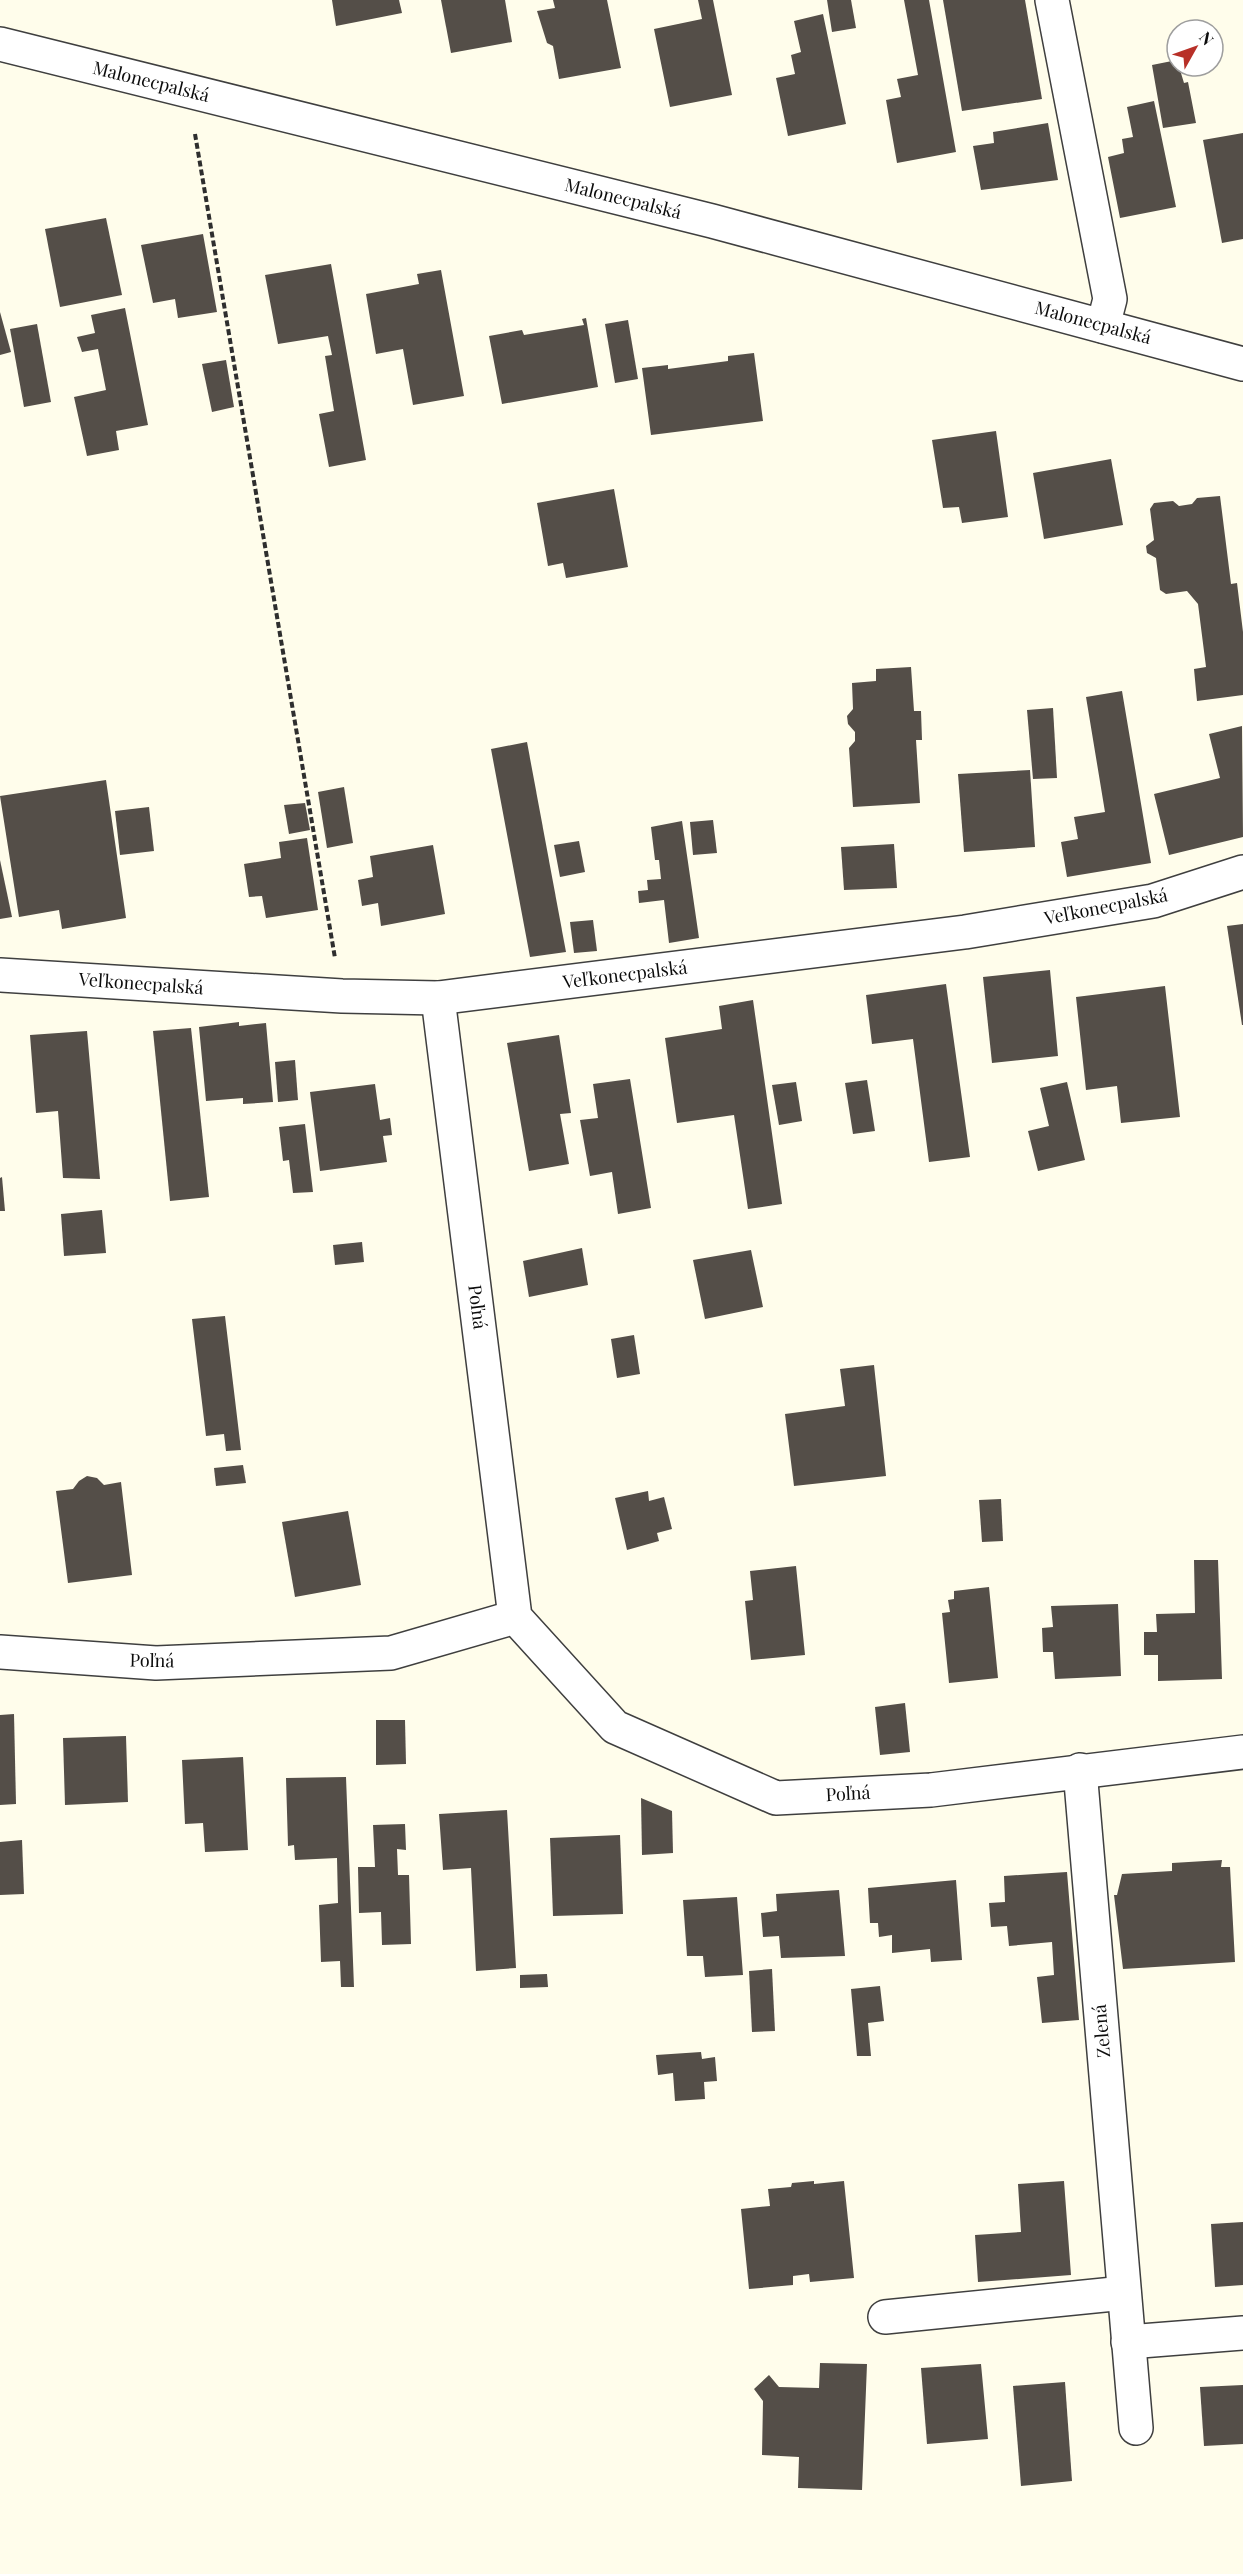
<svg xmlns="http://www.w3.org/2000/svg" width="1243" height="2574" viewBox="0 0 1243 2574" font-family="'Playfair Display',serif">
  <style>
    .building { fill: #544e48 }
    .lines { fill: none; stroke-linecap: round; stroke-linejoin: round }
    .minor-casing { stroke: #3f3f3f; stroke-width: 36 }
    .path { stroke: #2e2e2e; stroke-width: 4; stroke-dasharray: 6 3; stroke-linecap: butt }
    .minor { stroke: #fff; stroke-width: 33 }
    .labels { text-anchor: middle; stroke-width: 6; stroke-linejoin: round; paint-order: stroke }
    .street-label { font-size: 18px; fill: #0c0c0c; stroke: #fff }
  </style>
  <rect width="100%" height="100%" fill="#fffdeb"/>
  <g class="building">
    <path d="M332,0H399L402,13L336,26Z"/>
    <path d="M441,0H505L512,42L451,53Z"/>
    <path d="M553,0H607L621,68L559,79L553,46L547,43L537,11L555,8Z"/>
    <path d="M698,0H713L732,95L670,107L654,29L702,19Z"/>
    <path d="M827,0H851L856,28L832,32Z"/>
    <path d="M904,0H929L956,152L897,163L886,100L901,97L897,79L918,75Z"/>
    <path d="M943,0H1025L1042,99L962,111Z"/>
    <path d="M823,14L846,124L788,136L776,78L795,74L791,55L801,52L794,21Z"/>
    <path d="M1177,60L1184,83L1188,82L1196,123L1163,128L1152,65Z"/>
    <path d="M1154,101L1176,207L1120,218L1108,157L1124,153L1122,139L1133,137L1127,107Z"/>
    <path d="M1048,123L1058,180L981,190L973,146L994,143L993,132Z"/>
    <path d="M1243,133V239L1222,243L1203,140Z"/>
    <path d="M106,218L122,295L60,307L45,229Z"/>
    <path d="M203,234L217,312L178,318L175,299L153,303L141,245Z"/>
    <path d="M331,264L366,460L329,467L319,414L334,411L325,356L332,355L328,336L278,344L265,275Z"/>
    <path d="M441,270L464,396L413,405L403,349L376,354L366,294L419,284L417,274Z"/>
    <path d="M125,308L148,425L116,431L119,450L87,456L74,397L106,390L98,349L82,352L77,337L95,333L91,315Z"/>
    <path d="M0,312L11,352L0,355Z"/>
    <path d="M586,318L598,387L502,404L489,336L522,330L524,335L584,325L582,319Z"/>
    <path d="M628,320L638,379L615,383L605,324Z"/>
    <path d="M37,324L51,402L24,407L10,329Z"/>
    <path d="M754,353L763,421L651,435L642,368L668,365V369L728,361V356Z"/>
    <path d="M226,360L234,407L212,412L202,364Z"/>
    <path d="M996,431L1008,517L962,523L959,507L943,508L932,440Z"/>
    <path d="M1111,459L1123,525L1044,539L1033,473Z"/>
    <path d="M614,489L628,567L566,578L563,563L548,566L537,503Z"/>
    <path d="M1220,496L1231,584L1237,583L1243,632V695L1197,701L1194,669L1206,667L1198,604L1187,591L1166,594L1160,590L1156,558L1147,553L1146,546L1154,540L1150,509L1154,503L1173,501L1179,506L1192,504L1197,498Z"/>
    <path d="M911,667L914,711H921L922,740H916L920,803L853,807L849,748L855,741V732L848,724L847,716L853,709L852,683L876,681V669Z"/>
    <path d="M1122,691L1151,863L1067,877L1061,842L1078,839L1074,817L1105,812L1086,697Z"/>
    <path d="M1053,708L1057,778L1033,779L1027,710Z"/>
    <path d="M1242,726L1243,837L1169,855L1154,794L1220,778L1209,734Z"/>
    <path d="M527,742L566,952L530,957L491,749Z"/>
    <path d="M1030,770L1035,847L964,852L958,774Z"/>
    <path d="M106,780L126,918L62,929L59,910L19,917L0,796Z"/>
    <path d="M344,787L353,843L327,848L318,792Z"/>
    <path d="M305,803L310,830L289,834L284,805Z"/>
    <path d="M149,807L154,851L120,855L115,811Z"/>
    <path d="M713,820L717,853L693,855L690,822Z"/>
    <path d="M682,821L699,938L669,943L664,900L639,903L638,891L648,890L647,880L661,879L659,860H655L651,827Z"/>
    <path d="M307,838L318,910L266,918L262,896L249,897L244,864L281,858L279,842Z"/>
    <path d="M579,841L585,872L560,877L554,845Z"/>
    <path d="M894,844L897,888L844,890L841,847Z"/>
    <path d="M433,845L445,914L381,926L378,903L362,906L358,880L373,877L370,856Z"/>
    <path d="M0,860L12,917L0,919Z"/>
    <path d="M593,920L597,951L574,953L570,922Z"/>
    <path d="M1243,924V1025H1242L1227,926Z"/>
    <path d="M1050,970L1058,1056L992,1063L983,977Z"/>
    <path d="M946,984L970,1157L929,1162L913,1039L872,1044L866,995Z"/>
    <path d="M1165,986L1180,1117L1121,1123L1117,1086L1086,1090L1076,997Z"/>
    <path d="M753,1000L782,1204L748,1209L734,1115L677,1123L665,1038L722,1029L719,1006Z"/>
    <path d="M239,1022V1026L266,1023L273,1102L243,1104V1098L206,1101L199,1027Z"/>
    <path d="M191,1028L209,1197L170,1201L153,1031Z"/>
    <path d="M87,1031L100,1179L63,1178L58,1111L36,1113L30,1035Z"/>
    <path d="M559,1035L571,1113L560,1114L569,1164L529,1171L507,1043Z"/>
    <path d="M295,1060L298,1100L278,1102L275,1062Z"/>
    <path d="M630,1079L651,1208L618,1214L612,1172L590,1176L580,1120L598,1118L593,1084Z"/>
    <path d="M867,1080L875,1131L853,1134L845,1083Z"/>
    <path d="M796,1082L802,1121L779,1125L772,1085Z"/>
    <path d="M1067,1082L1085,1160L1038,1171L1028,1131L1049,1126L1040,1088Z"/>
    <path d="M375,1084L380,1120L390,1118L392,1135L383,1136L387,1162L320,1171L310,1092Z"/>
    <path d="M305,1124L313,1192L293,1193L289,1160L283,1161L279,1127Z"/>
    <path d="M2,1177L5,1211H0V1178Z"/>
    <path d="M102,1210L106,1253L64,1256L61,1214Z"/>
    <path d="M362,1242L364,1262L335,1265L333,1245Z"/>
    <path d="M582,1248L588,1285L529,1297L523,1261Z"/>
    <path d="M751,1250L763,1307L705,1319L693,1260Z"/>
    <path d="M225,1316L241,1450L226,1451L224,1434L206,1436L192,1319Z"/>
    <path d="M634,1335L640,1374L617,1378L611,1339Z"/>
    <path d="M874,1365L886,1476L794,1486L785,1414L845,1406L840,1369Z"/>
    <path d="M243,1465L246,1483L216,1486L214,1468Z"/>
    <path d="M87,1476L97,1478L104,1485L121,1482L132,1575L68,1583L56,1491L73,1489L79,1481Z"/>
    <path d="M648,1491L649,1501L664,1497L672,1529L657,1533L659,1541L627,1550L615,1498Z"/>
    <path d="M1001,1499L1003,1541L982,1542L979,1500Z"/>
    <path d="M348,1511L361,1585L295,1597L282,1522Z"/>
    <path d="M1194,1560H1218L1222,1679L1158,1681V1655H1144V1632H1157L1156,1614L1195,1613Z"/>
    <path d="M796,1566L805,1655L751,1660L745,1601L753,1600L750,1571Z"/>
    <path d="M989,1587L998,1678L949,1683L942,1613L950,1612L948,1600L954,1599V1591Z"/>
    <path d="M1118,1604L1121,1676L1055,1679L1053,1652H1043L1042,1628L1053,1627L1051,1606Z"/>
    <path d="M905,1703L910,1752L880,1755L875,1707Z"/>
    <path d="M14,1714L16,1804L0,1805V1715Z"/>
    <path d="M376,1720H405L406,1764L376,1765Z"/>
    <path d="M126,1736L128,1802L65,1805L63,1738Z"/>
    <path d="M243,1757L248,1850L205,1852L203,1823L185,1824L182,1760Z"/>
    <path d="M346,1777L354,1987H341L340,1961L321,1962L319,1905L338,1903L337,1858L295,1860L294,1845L288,1846L286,1778Z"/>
    <path d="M641,1798L672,1811L673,1853L642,1855Z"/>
    <path d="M507,1810L516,1968L476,1971L471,1868L443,1870L439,1814Z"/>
    <path d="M405,1824L406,1850L397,1849L398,1875H409L411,1944L382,1945L381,1912L359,1913L358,1867H375L373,1825Z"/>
    <path d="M620,1835L623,1914L553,1916L550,1838Z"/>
    <path d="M22,1840L24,1894L0,1895V1842Z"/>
    <path d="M1222,1860L1221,1867H1230L1235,1962L1123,1969L1114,1895H1117L1122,1874L1172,1871V1863Z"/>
    <path d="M1067,1872L1079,2020L1042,2023L1037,1977L1054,1975L1052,1942L1009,1946L1007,1926L991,1927L989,1903L1005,1902L1004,1876Z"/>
    <path d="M956,1880L962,1960L931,1962L930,1949L892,1953V1935L879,1937L878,1923H870L868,1888Z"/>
    <path d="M839,1890L845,1956L781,1958L779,1936L763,1937L761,1913L777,1911L776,1894Z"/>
    <path d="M737,1897L743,1975L705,1977L703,1956H687L683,1900Z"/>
    <path d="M772,1969L775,2031L752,2032L749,1971Z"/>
    <path d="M547,1974L548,1987L520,1988V1975Z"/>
    <path d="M880,1986L884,2021L868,2023L871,2056H857L851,1989Z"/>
    <path d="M701,2052L702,2059L715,2057L717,2081L704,2082L705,2099L675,2101L673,2073L658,2075L656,2055Z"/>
    <path d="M814,2181V2184L844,2181L854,2278L810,2282L809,2274L793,2276V2285L749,2289L741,2209L770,2206L768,2189L791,2187L792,2183Z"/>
    <path d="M1064,2181L1071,2275L978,2282L975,2235L1021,2232L1018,2184Z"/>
    <path d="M1243,2222V2285L1215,2287L1211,2224Z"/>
    <path d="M820,2363L867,2364L862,2490L798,2488L799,2457L762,2455L763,2401L754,2389L769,2375L779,2387L819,2388Z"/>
    <path d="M981,2364L988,2439L927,2444L921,2368Z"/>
    <path d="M1065,2382L1072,2481L1021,2486L1013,2386Z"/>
    <path d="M1243,2385V2444L1204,2446L1200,2387Z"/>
  </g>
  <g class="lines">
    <defs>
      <g id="minor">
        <path d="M1052,0L1110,299L1103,326"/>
        <path d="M0,44L712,221L1243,364"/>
        <path d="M0,975L342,996L438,998L965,932L1153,901L1243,872"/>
        <path d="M438,998L515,1617L615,1727L776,1798L931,1790L1243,1752"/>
        <path d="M0,1652L156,1663L391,1653L515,1617"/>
        <path d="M1080,1770L1136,2428"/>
        <path d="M885,2317L1124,2293"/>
        <path d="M1128,2342L1243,2333"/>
      </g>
    </defs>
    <use href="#minor" class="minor-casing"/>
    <path class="path" d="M195,134L335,958"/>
    <use href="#minor" class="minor"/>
  </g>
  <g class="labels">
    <g class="street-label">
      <text transform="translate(151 82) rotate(14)" y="6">Malonecpalská</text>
      <text transform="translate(623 199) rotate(14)" y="6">Malonecpalská</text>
      <text transform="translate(1093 323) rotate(15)" y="6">Malonecpalská</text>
      <text transform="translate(1106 907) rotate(-11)" y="6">Veľkonecpalská</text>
      <text transform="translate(625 975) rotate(-7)" y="6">Veľkonecpalská</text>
      <text transform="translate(141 984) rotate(4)" y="6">Veľkonecpalská</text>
      <text transform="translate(477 1307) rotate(83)" y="6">Poľná</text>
      <text transform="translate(152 1661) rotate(1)" y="6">Poľná</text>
      <text transform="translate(848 1794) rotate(-3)" y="6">Poľná</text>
      <text transform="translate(1102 2031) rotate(-95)" y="6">Zelená</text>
    </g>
  </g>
  <g transform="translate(1195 48) rotate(50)"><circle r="28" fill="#ffffff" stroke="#9e9e9e" stroke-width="1.5"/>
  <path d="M0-4.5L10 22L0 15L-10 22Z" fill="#b83028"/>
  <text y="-9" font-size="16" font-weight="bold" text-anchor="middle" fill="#0c0c0c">N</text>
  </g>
</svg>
